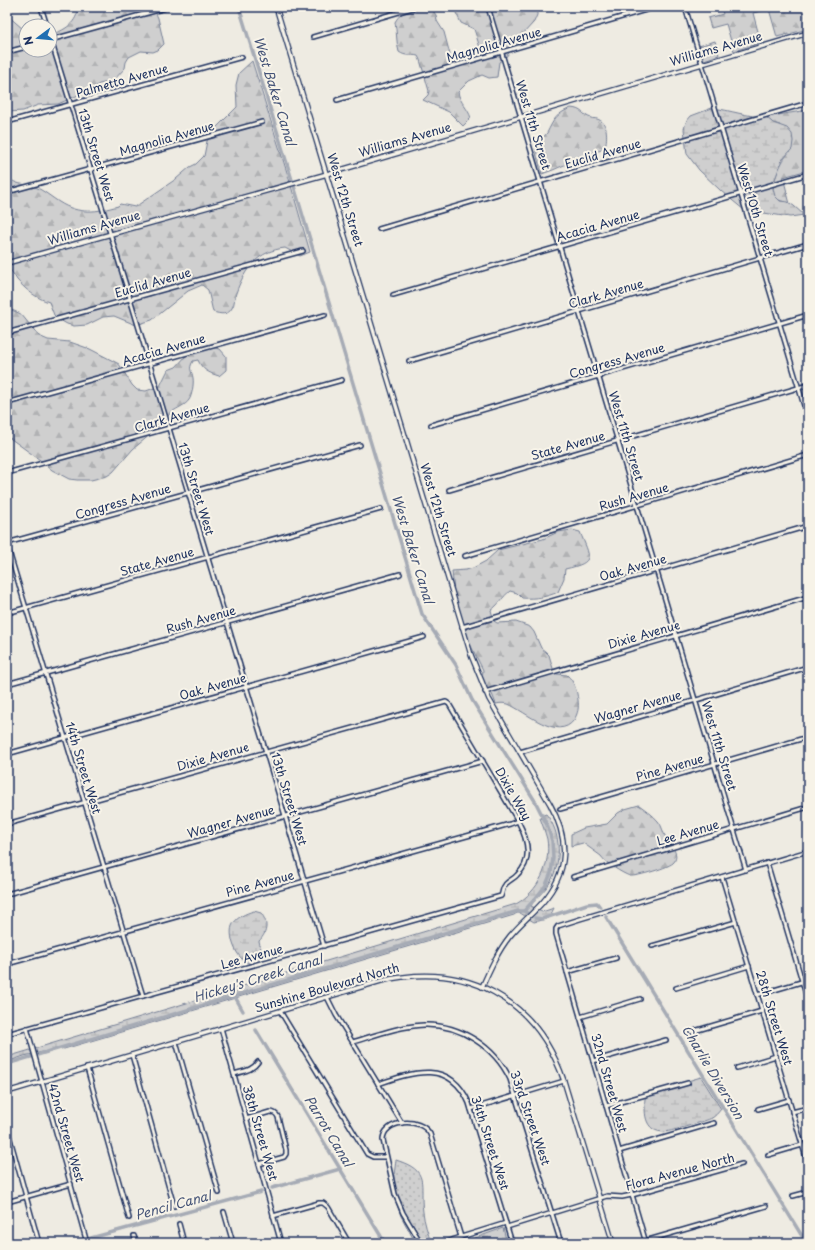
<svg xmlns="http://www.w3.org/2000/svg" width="815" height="1250" viewBox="0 0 815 1250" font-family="'Playpen Sans',sans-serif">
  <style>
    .grass { fill: url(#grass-dots); stroke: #757f96 }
    .forest { fill: url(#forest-firs); stroke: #757f96 }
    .wetland { fill: url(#wetland-marsh); stroke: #757f96 }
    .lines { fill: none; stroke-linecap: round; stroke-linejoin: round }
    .canal { stroke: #a6abb5; stroke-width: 3.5 }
    .minor-casing { stroke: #1b2f5e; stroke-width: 6 }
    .tertiary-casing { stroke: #1b2f5e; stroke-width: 6 }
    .minor { stroke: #f7f3e8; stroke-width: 3 }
    .tertiary { stroke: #f7f3e8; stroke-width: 3.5 }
    .labels { text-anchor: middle; stroke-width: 4; stroke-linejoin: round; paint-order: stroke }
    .street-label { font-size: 12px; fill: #1b2f5e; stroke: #f7f3e8 }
    .water-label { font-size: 13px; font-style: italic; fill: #455478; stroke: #f7f3e8 }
  </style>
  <defs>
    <pattern id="grass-dots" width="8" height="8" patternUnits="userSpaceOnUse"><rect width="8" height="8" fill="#cfcfcf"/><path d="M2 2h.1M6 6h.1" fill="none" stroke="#b1b2b4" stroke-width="1.8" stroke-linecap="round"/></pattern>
    <pattern id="forest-firs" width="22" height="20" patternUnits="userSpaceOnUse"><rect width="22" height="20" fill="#cfcfcf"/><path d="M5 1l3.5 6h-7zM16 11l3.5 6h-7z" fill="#b1b2b4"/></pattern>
    <pattern id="wetland-marsh" width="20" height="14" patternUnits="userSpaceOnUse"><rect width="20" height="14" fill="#cfcfcf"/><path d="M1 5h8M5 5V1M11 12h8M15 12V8" fill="none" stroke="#b1b2b4"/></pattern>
  </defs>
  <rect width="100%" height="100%" fill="#eeebe2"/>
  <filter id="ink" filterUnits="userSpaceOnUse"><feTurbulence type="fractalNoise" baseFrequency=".025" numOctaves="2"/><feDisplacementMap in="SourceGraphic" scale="8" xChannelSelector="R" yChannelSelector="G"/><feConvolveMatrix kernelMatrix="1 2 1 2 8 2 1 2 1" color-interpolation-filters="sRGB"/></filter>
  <g filter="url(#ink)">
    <path class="grass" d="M396,1160C431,1171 419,1183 423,1212C424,1222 428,1233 431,1243H407L414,1240L401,1216L392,1190Z"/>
    <g class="forest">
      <path d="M78,7H153L158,18L164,44L158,50L153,52L141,51L129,57L126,62L125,68L113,81L99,84L92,89L58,104L38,105L23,111L7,112V15L23,29L26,30V50H50V34C64,32 78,22 78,7Z"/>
      <path d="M426,7L432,9L436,15L437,21L444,32L453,66L483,57L474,29L461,23L453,7H537V15L534,22L522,35L518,45L513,48L505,58L499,62L497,77L489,78L482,75L469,81L458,92C460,103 468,108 471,118L463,126L449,112L423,100L428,95L429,91L420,60L418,56C410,54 406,57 399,52C396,42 397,32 395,22C402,9 413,11 426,7Z"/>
      <path d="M721,7H808V29L777,37L769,9L753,13L761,43L734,51L726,24L711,28L708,18L723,14Z"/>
      <path d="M715,41L719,55L704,60L699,46Z"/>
      <path d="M252,61L290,182L7,261L9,239L7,231V176C16,186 23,183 35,187C43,190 51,197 59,202C79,215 97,212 118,206L120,204L135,207L176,179L190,167L196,164L204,156L207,141L210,134L237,107L236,85L239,73Z"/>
      <path d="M571,108C583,109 582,115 591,118C593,119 595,118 597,119C608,122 607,135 606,144L601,150L594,153L587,155L553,170L542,174L536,153V145C539,141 544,137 547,133C554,119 556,114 571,108Z"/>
      <path d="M808,110V170L783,177L790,204C785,201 778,202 774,195C770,186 781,162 787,155L780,125L773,123L766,117Z"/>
      <path d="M291,186L310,252L300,256L285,248C258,251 245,268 236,293C234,298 235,304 232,308C228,316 220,314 213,312L208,290L202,285L188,291L152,320L136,325L114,316L103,317L87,325L74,326L67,324L58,319L54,315L49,302C36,298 26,290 17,280C14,275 11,270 7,267V264Z"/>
      <path d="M7,308L21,314L39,336L48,340L70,342L90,349L119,364L132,385L137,390L146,391L160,386L168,370L176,367L186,356L197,350L211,347L220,349L226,356V370L219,376C209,373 202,370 198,360L193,361C188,370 192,370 193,378C194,383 192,396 189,400C186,405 177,408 172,412C166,417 166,421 158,425L157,429L133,449L113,472L107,476L91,480H77L69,479L52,470L40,460L7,436Z"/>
      <path d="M572,530L580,532C590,557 597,562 565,569L564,578L558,592C547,597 535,599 522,598L517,593L510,591C503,596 498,606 491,610L494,621L497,623L516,622L530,627L534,632L541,648L546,652L549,655L554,672L557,674L567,675C574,681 577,691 578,700C579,708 578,713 574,720C558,742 525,711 508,704C504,703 500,703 496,704L492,694L487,691L482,679L483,670L470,644L454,592L452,571L466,570L473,568L486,561L498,550L543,539L558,532Z"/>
      <path d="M639,805C646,810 653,815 658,821C662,825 663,833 666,838C670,845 680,853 674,862C671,867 636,877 630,876C623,874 604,862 601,856L583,843L571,846V834L584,828L607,824L618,813L625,809Z"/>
    </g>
    <g class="wetland">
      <path d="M712,108C730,110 748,117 766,117L773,123L787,128L792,134L793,141L792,149L782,160L774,182L773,189L775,196L780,201L788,202L794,206L804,215L790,217L744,210L721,191L699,170L687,154L684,129L686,122L691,116Z"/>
      <path d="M546,814C562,833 562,864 549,884C544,892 535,898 531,906L535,908L526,917C522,914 519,911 514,915L64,1049L61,1048L24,1056L7,1062V1057L516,904C539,891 551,865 547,839C545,832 543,826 540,818L541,816Z"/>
      <path d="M554,908L549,918L534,922L529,919L538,910L542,912Z"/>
      <path d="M254,911L261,913C268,922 268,932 259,941L263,957L261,961C258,962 255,964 252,964C238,963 228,938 232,926C235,918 246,913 254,911Z"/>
      <path d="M701,1077L721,1109C718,1113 715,1116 712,1118C706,1121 672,1131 665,1132C660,1132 656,1131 653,1129C646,1124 645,1115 645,1107C644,1099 645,1096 651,1092Z"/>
      <path d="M503,1228L507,1243H464V1242Z"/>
    </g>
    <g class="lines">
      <g class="canal">
        <path d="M239,7L292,180"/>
        <path d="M294,186L422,614L456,665L472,700L535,801L547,825L552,841L553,858L551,873L546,885L535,899L524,911"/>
        <path d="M606,917L802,1236"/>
        <path d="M535,918L542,919L587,904L597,903L600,907"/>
        <path d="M234,995L243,1011"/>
        <path d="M256,1030L385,1243"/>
        <path d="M7,1064L518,911H524L527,913"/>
        <path d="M272,1188L340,1169"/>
        <path d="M91,1238L261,1192"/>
      </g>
      <defs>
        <g id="minor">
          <path d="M41,7L47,26"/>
          <path d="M488,7L746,870"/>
          <path d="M685,7L808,419"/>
          <path d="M50,37L129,295L324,946"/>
          <path d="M313,37L416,7"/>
          <path d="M50,40L169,7"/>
          <path d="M7,52L26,47"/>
          <path d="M337,100L656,7"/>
          <path d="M7,122L242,57"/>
          <path d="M7,192L262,122"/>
          <path d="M379,229L808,103"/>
          <path d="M393,295L808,174"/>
          <path d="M7,333L303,251"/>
          <path d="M409,361L808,244"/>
          <path d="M7,403L325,315"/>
          <path d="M431,425L808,315"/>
          <path d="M7,473L342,380"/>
          <path d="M449,490L808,385"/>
          <path d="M7,543L360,445"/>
          <path d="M7,545L143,996"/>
          <path d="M465,556L808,455"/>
          <path d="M7,613L381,509"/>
          <path d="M462,627L808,526"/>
          <path d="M7,684L400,574"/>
          <path d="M485,692L808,597"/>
          <path d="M520,752L808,667"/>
          <path d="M7,754L424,637"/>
          <path d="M560,809L808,737"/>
          <path d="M7,824L446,702L449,704L518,821C527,838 534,860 517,875C514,879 507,881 505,885C502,888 503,892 501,896L7,1034"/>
          <path d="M767,863L808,1001"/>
          <path d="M573,877L808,807"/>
          <path d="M722,877L808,1164"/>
          <path d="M7,894L483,761"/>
          <path d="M652,946L736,922"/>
          <path d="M7,964L510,824L518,821"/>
          <path d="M567,972L616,958"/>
          <path d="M676,988L749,966"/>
          <path d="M757,995L808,980"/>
          <path d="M327,997L336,1015L402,1123"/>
          <path d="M280,1011L367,1154L373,1157H386"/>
          <path d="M580,1017L640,999"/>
          <path d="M27,1028L87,1243"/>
          <path d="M221,1028L281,1243"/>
          <path d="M691,1032L762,1011"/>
          <path d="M176,1042L219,1193"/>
          <path d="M353,1042C376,1035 400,1026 424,1025C460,1024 495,1047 510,1079L561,1243"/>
          <path d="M132,1055L174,1206"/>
          <path d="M593,1061L666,1040"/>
          <path d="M87,1068L129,1218"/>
          <path d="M737,1068L776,1056"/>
          <path d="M234,1074C243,1071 252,1071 258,1062"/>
          <path d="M378,1084C413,1072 450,1059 469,1103L512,1243"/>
          <path d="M606,1106L688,1083"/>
          <path d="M471,1109L564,1081"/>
          <path d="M758,1109L789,1100"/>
          <path d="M792,1112L808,1108"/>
          <path d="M246,1119L270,1112C274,1112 276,1113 278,1117L286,1150V1154L284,1157L259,1164"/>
          <path d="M7,1128L39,1243"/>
          <path d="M619,1151L714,1123"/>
          <path d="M768,1155L802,1145"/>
          <path d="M793,1196L808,1192"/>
          <path d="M7,1202L71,1184"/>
          <path d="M224,1212L233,1243"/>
          <path d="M273,1216L319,1203H323L328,1207L349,1243"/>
          <path d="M179,1224L184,1243"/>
          <path d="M507,1227L607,1196L622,1197L632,1195L742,1164"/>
          <path d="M134,1236L136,1243"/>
          <path d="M645,1241L766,1206"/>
          <path d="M421,1243L403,1213L395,1194L383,1140C383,1120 420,1116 430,1134L461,1237"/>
          <path d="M442,1243L506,1223"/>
          <path d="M646,1243L556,934V929L558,926L580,919L808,851"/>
          <path d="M800,1243L808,1241"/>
        </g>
        <g id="tertiary">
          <path d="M276,7L471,655L489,699L550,804C569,839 570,871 542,903C532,914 520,924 510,936C498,951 490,969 482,987"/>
          <path d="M7,263L327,174L808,33"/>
          <path d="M7,1092L381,981C466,961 536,998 564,1081L613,1243"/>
        </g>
      </defs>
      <use href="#minor" class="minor-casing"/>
      <use href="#tertiary" class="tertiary-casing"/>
      <use href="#minor" class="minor"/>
      <use href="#tertiary" class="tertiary"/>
    </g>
  </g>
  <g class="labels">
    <g class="street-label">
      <text transform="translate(494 45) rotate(-16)" y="4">Magnolia Avenue</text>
      <text transform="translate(716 49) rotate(-16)" y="4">Williams Avenue</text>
      <text transform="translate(122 81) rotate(-16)" y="4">Palmetto Avenue</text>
      <text transform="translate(533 125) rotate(73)" y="4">West 11th Street</text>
      <text transform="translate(167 139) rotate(-16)" y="4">Magnolia Avenue</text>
      <text transform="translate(405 140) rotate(-16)" y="4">Williams Avenue</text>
      <text transform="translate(603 154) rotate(-16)" y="4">Euclid Avenue</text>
      <text transform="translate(96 155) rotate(73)" y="4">13th Street West</text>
      <text transform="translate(345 200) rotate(73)" y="4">West 12th Street</text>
      <text transform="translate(755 210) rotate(73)" y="4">West 10th Street</text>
      <text transform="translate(598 226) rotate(-16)" y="4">Acacia Avenue</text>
      <text transform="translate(94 228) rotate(-16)" y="4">Williams Avenue</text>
      <text transform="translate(153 283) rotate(-16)" y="4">Euclid Avenue</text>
      <text transform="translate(606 294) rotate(-16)" y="4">Clark Avenue</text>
      <text transform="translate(164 350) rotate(-16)" y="4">Acacia Avenue</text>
      <text transform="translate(617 361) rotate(-16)" y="4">Congress Avenue</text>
      <text transform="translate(172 418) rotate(-16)" y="4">Clark Avenue</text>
      <text transform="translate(626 436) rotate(73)" y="4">West 11th Street</text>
      <text transform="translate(568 446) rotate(-16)" y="4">State Avenue</text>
      <text transform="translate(196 489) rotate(73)" y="4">13th Street West</text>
      <text transform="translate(634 497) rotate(-16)" y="4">Rush Avenue</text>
      <text transform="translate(123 502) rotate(-16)" y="4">Congress Avenue</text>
      <text transform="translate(438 510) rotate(73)" y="4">West 12th Street</text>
      <text transform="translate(157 562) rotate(-16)" y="4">State Avenue</text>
      <text transform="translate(633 568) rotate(-16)" y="4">Oak Avenue</text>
      <text transform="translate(201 620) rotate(-16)" y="4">Rush Avenue</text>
      <text transform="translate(644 635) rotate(-16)" y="4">Dixie Avenue</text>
      <text transform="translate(213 687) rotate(-16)" y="4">Oak Avenue</text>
      <text transform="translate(638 707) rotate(-16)" y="4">Wagner Avenue</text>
      <text transform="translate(719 746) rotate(73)" y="4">West 11th Street</text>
      <text transform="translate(213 757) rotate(-16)" y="4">Dixie Avenue</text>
      <text transform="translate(83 768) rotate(73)" y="4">14th Street West</text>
      <text transform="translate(670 768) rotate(-16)" y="4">Pine Avenue</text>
      <text transform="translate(513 794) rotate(60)" y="4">Dixie Way</text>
      <text transform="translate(289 799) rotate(73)" y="4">13th Street West</text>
      <text transform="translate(231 822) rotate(-16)" y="4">Wagner Avenue</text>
      <text transform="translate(688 833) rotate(-16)" y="4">Lee Avenue</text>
      <text transform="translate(260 884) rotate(-15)" y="4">Pine Avenue</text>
      <text transform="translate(252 957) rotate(-15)" y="4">Lee Avenue</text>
      <text transform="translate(327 988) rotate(-16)" y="4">Sunshine Boulevard North</text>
      <text transform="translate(774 1018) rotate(73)" y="4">28th Street West</text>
      <text transform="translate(609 1083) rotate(74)" y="4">32nd Street West</text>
      <text transform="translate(530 1118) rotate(71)" y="4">33rd Street West</text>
      <text transform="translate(66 1133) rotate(74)" y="4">42nd Street West</text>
      <text transform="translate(260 1133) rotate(74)" y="4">38th Street West</text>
      <text transform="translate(490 1143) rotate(72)" y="4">34th Street West</text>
      <text transform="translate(680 1172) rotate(-15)" y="4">Flora Avenue North</text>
    </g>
    <g class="water-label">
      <text transform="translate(275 91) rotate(73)" y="5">West Baker Canal</text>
      <text transform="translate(413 549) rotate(73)" y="5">West Baker Canal</text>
      <text transform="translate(258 978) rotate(-17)" y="5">Hickey's Creek Canal</text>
      <text transform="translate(713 1072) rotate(59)" y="5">Charlie Diversion</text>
      <text transform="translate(329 1131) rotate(59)" y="5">Parrot Canal</text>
      <text transform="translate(173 1205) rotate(-15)" y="5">Pencil Canal</text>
    </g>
  </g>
  <rect width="815" height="1250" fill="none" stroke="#f7f3e8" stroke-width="24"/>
  <rect x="12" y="12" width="791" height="1226" fill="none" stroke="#1b2f5e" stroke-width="1.5" filter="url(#ink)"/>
  <g transform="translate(38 38) rotate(254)"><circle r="19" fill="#f7f3e8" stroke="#9fa5b1"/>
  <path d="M0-3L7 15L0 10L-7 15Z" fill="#1f6fb2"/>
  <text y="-6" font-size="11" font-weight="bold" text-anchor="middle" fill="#1b2f5e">N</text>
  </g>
</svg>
